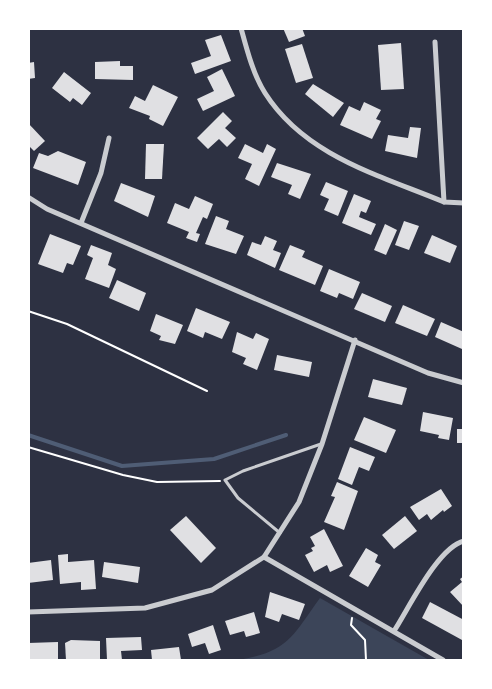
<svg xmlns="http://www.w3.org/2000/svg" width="492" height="689" viewBox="0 0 492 689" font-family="Quicksand,sans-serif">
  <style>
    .green { fill: #3c4559 }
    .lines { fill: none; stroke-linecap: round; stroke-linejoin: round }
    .stream { stroke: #4f5d75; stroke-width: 4 }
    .building { fill: #e0e0e3 }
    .path { stroke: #fff; stroke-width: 2 }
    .service { stroke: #caccd0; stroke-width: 3 }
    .minor { stroke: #caccd0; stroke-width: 5 }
  </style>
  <rect width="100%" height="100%" fill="#2d3142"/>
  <path class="green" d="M320,598L429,660H237C288,652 291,638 320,598Z"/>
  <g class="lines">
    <path class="stream" d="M28,435L122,466L214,459L286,435"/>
  </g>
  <g class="building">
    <path d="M283,28H302L305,36L289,42Z"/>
    <path d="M221,35L231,61L195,74L191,63L211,56L205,40Z"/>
    <path d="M401,43L404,89L381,90L378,45Z"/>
    <path d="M302,44L313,78L296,83L285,49Z"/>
    <path d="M120,61V66H133V80L95,79V62Z"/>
    <path d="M34,62L35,78L28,79V63Z"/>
    <path d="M222,69L235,96L203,111L197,99L214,91L207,77Z"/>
    <path d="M64,72L91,93L82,105L73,98L70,102L52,88Z"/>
    <path d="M313,84L344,103L333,117L305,94Z"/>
    <path d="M153,85L178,97L163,126L149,119L150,116L129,108L135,96L145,101Z"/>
    <path d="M364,102L381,110L376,119L381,121L372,139L340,125L349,106L360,111Z"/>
    <path d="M223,112L232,121L225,128L236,138L227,147L219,139L208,149L197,138Z"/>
    <path d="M28,123L45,141L34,151L28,145Z"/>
    <path d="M410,127L421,128L417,158L385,151L388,135L408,138Z"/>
    <path d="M146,144H164L162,179H145Z"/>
    <path d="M245,144L263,153L267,144L276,149L259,186L245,179L252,164L238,158Z"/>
    <path d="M58,151L86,162L78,185L33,168L39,153L48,156Z"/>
    <path d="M277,163L311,174L300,199L288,194L292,185L271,177Z"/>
    <path d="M326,182L348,191L338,216L324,210L329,199L320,195Z"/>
    <path d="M121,183L155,196L148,217L114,201Z"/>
    <path d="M354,194L371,201L366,213L361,211L359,217L376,224L371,235L342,223Z"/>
    <path d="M195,196L213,204L207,219L203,217L196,233L200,234L197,242L186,238L189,232L167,223L175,203L189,209Z"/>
    <path d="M216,216L229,221L226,229L244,236L236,254L205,244Z"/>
    <path d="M404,221L419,226L409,250L395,245Z"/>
    <path d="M385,224L397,230L386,255L374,250Z"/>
    <path d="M50,234L81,246L73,265L67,263L63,273L38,264Z"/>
    <path d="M432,235L457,246L450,263L424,253Z"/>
    <path d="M265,236L277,241L273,250L281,253L275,268L247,255L252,242L261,245Z"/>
    <path d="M91,245L112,253L108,265L116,269L109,288L85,279L93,258L87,255Z"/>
    <path d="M290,245L305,251L302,257L323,266L315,285L279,270Z"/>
    <path d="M329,269L360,282L353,299L339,293L337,298L320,291Z"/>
    <path d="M117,280L146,293L139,311L109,298Z"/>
    <path d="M362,293L392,306L385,322L354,309Z"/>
    <path d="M403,305L435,319L427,336L395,323Z"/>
    <path d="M196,308L230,322L222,339L205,332L203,338L187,331Z"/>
    <path d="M156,314L183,325L175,344L159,340L161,336L150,331Z"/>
    <path d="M441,322L464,332L462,349L435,337Z"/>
    <path d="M237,332L253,339L256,333L269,339L257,370L243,364L246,358L232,352Z"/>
    <path d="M277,355L312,362L309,377L274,370Z"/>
    <path d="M373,379L407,388L402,405L368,397Z"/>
    <path d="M423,412L453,418L449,440L438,438L439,435L420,431Z"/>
    <path d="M364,417L396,430L386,453L354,440Z"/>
    <rect x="457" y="429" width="7" height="14"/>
    <path d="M350,447L375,457L369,471L359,467L352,485L338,479Z"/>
    <path d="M337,482L358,491L344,530L324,522L335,497L331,496Z"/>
    <path d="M441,489L452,506L444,512L443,510L431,520L427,514L419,520L410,507Z"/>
    <path d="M186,516L216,548L201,563L170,530Z"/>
    <path d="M405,516L417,531L394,549L382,535Z"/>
    <path d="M324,529L343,566L330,572L327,565L314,572L305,555L313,551L311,548L315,546L310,537Z"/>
    <path d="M366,548L378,555L375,562L381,565L368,587L349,576Z"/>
    <path d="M68,554V562L94,560L96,589L81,590V582L60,584L58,555Z"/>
    <path d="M51,560L53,580L28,583V563Z"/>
    <path d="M104,562L140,567L138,583L102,577Z"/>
    <path d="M464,576V607L450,592L462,582L460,579Z"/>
    <path d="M270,592L305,604L299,620L282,614L279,622L265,617Z"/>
    <path d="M430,602L464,620L462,640L422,618Z"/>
    <path d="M254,612L260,633L246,637L244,631L230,635L225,621Z"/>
    <path d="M213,625L221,650L209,654L205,643L192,647L188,634Z"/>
    <path d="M141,637L142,650L121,651L122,660H107L106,638Z"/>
    <path d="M71,640L100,641V659L66,660L65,643Z"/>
    <path d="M58,642V660H28V643Z"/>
    <path d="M179,647L181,660H152L151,650Z"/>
  </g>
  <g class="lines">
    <g class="path">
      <path d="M28,311L67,324L207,391"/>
      <path d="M28,447L123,475L157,482L220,481"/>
      <path d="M352,618L351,625L365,640L366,660"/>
    </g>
    <path class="service" d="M280,533L238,498L225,480L243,471L321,444"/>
    <g class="minor">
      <path d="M241,28C247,50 253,74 265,93C305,156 379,175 444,202L464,203"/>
      <path d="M435,42L444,202"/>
      <path d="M28,197L47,209L428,373L464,383"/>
      <path d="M81,223L101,173L109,138"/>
      <path d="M264,557L443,660"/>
      <path d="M28,612L145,608L212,590L264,557L299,502L322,444L355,340"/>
      <path d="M394,631C409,608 438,547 464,541"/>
    </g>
  </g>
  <rect width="492" height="689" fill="none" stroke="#ffffff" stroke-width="60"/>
</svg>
